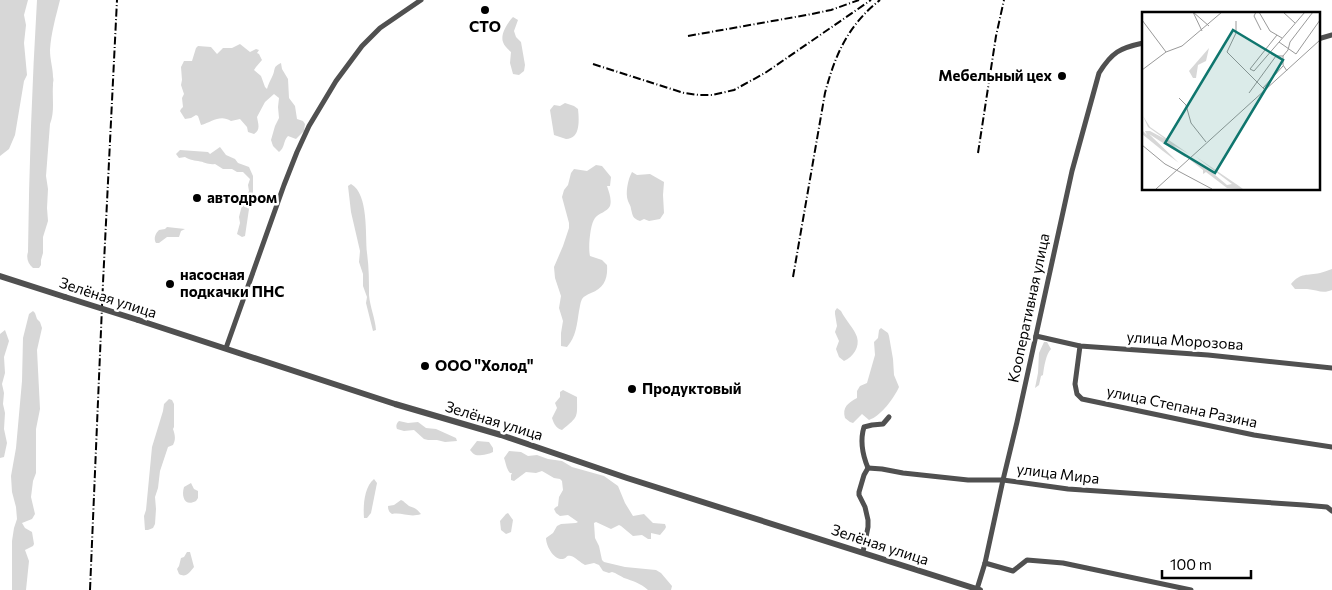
<svg xmlns="http://www.w3.org/2000/svg" width="1332" height="590" viewBox="0 0 1332 590" font-family="Commissioner,sans-serif">
  <style>
    .green { fill: #d7d7d7 }
    .lines { fill: none; stroke-linecap: round; stroke-linejoin: round }
    .minor { stroke: #505050; stroke-width: 5 }
    .tertiary { stroke: #505050; stroke-width: 6 }
    .rail { stroke: #000; stroke-width: 2; stroke-dasharray: 8 2.5 1 2.5; stroke-linecap: butt }
    .tertiary-bridge { stroke: #505050; stroke-width: 6 }
    .poi-dot { fill: #000; stroke: #fff; stroke-width: 2 }
    .labels { text-anchor: middle; stroke-width: 5; stroke-linejoin: round; paint-order: stroke }
    .poi-label { font-size: 15px; font-weight: bold; fill: #000; stroke: #fff; text-anchor: start }
    .street-label { font-size: 15px; fill: #000; stroke: #fff }
    .inset-road { fill: none; stroke: #999; stroke-width: 1 }
    .view { fill: #0f766e; fill-opacity: 0.15; stroke: #0f766e; stroke-width: 2.5 }
    .inset-edge { fill: none; stroke: #000; stroke-width: 2.5 }
  </style>
  <rect width="100%" height="100%" fill="#fff"/>
  <g class="green">
    <path d="M0,0H28L24,15L26,25L24,43L27,75L24,81L15,135L9,149L0,156Z"/>
    <path d="M37,0H60C56,16 51,33 50,50C50,60 53,68 53,77C54,82 53,80 53,85C52,99 55,111 50,124L46,176L48,189L47,208L48,221L43,237V253L41,260V265L39,268H33C28,264 26,258 28,252C29,168 32,84 37,0Z"/>
    <path d="M513,17L518,20L514,31L516,37L521,42L525,65L524,71L519,75L513,74L510,63L511,52C508,49 504,46 503,42C500,34 508,22 513,17Z"/>
    <path d="M240,44L250,52L256,49L259,50L257,53L259,54L262,60L256,67L254,70L261,76L265,87L267,89C268,85 270,81 272,77C276,70 272,67 281,63L282,69L288,79L289,98L295,106L297,119L303,121L305,124L304,131L296,139L288,136C283,141 285,148 279,152L273,146L271,140L275,126L279,118L278,107L279,98L274,94L265,102L257,117C258,123 261,130 254,134L248,132L247,127L240,119L231,121C220,114 212,122 201,125L198,116L196,115L191,118L185,119L180,111L181,109L183,107L182,98L184,94L181,85L182,80L181,67L184,61H192L196,48L198,46L211,47L217,54L223,48H232Z"/>
    <path d="M565,103L574,106L578,109C579,119 581,139 566,139C562,138 558,136 554,135L550,110L554,105L560,106Z"/>
    <path d="M220,147L226,155L235,159L238,163L249,167L253,176V194L252,200L249,209L245,236L242,237L237,234L240,223L239,217L243,201L249,191L248,185L250,179L243,172H237L232,169H223L215,164C208,165 205,162 198,161C192,160 190,160 185,157L179,158L176,154L180,150L208,152L210,154Z"/>
    <path d="M596,165L602,166L611,177L610,186H607C609,192 612,200 610,206C607,212 599,213 595,218C590,224 588,249 590,256L602,260L607,265C608,279 604,288 591,293C587,295 584,296 582,299C580,303 580,307 579,311C577,324 576,337 567,347L561,346V333L563,321L559,308L561,296L555,278L554,267L563,246L569,228V223L562,197L564,190L568,185L571,173L574,169L587,171Z"/>
    <path d="M632,172L637,175L650,174L664,182L663,195L664,213L660,219L649,221L644,219L640,221C632,218 633,216 631,209C631,206 629,204 628,201C625,193 628,179 632,172Z"/>
    <path d="M351,184C369,194 365,235 367,253C369,267 369,281 369,295C370,307 375,318 376,330L373,331L366,303L367,297L363,286V274L359,262L360,251L351,212L348,186Z"/>
    <path d="M167,227L185,229L181,231L179,237H167L159,243H156C153,238 156,233 159,230L165,229Z"/>
    <path d="M1332,269V290C1323,294 1317,290 1307,289C1303,289 1299,289 1295,289L1291,284C1301,272 1307,276 1320,273C1325,272 1328,270 1332,269Z"/>
    <path d="M837,308L841,311C845,319 855,330 857,337C860,347 853,357 844,361L839,357L836,349L839,341L835,332L837,326L835,314V311Z"/>
    <path d="M33,311L35,313L37,319L40,322L42,328L37,350L40,409L36,429V473L33,481L31,497L35,514L32,519L22,523L25,528L32,532L34,544L33,546L25,550L29,561L26,590H12V541L14,528L17,519L16,507L12,492L11,476L16,448L22,381L23,338L29,314Z"/>
    <path d="M881,328L888,333L889,336L893,359L894,375L899,387C894,398 881,416 869,420L862,414L853,423L850,422L845,418C842,407 848,403 857,398V391L860,386L867,383L875,355L874,342L878,338L879,330Z"/>
    <path d="M5,330L9,341L4,357L5,373L2,384L4,393L3,404L5,413L4,429L7,443L4,457L0,458V334Z"/>
    <path d="M1044,342H1047L1051,349C1046,354 1044,367 1043,375L1041,376L1039,385L1035,388L1038,373L1039,353Z"/>
    <path d="M563,390L577,397C577,418 579,416 562,430C556,428 554,424 552,418L557,408L555,403L560,397V392Z"/>
    <path d="M169,399L172,400L174,404V427L173,429C175,435 176,439 173,445L168,447L160,471L158,488L155,497L156,509L155,524L153,528L148,530H145L144,516L146,510L152,447L163,411L164,404Z"/>
    <path d="M399,421L408,423L418,422L426,428L436,429L456,438L457,441L445,442L437,440H428L424,439L414,430L404,431L397,429C396,426 396,424 399,421Z"/>
    <path d="M477,441L489,442L493,448V452C490,454 479,456 476,455C474,455 471,451 470,450Z"/>
    <path d="M509,451L521,452L528,456L537,455L548,459L562,461L572,467L604,476L618,486L625,503L633,516L644,514L653,523L665,524L666,527L665,529L660,535L651,533V539H648L642,535L633,536L621,526L619,525L611,529L596,522L594,523L595,538L599,546L602,560L604,562L625,567L656,570L661,573L672,586L671,590H648C640,583 633,581 624,578C620,576 616,573 612,572L609,573L603,571L599,565L594,563L585,565C581,563 575,557 571,556C565,555 568,558 563,559C553,560 546,545 546,538L553,533L557,526L561,524L576,523L578,522L568,515L560,516L556,513L554,509L556,507L558,506L559,497L563,490L562,481L560,479L554,478L542,471L536,473L526,472L514,481L511,480V475L512,473H510C506,468 506,463 504,458Z"/>
    <path d="M374,479L377,483L371,513L367,518H364C363,506 364,487 374,479Z"/>
    <path d="M191,483L194,489L198,491V498L196,501C185,507 181,497 184,487Z"/>
    <path d="M401,500C404,501 406,504 409,506C415,508 417,509 421,514C410,518 402,512 392,514C389,512 388,510 388,506L394,505Z"/>
    <path d="M508,513L513,520L511,532L506,534L501,530L500,521L506,514Z"/>
    <path d="M187,552H190L194,567C189,573 186,578 179,574L177,569L179,566L181,558L184,557Z"/>
  </g>
  <g class="lines">
    <g class="minor">
      <path d="M1318,39L1332,35"/>
      <path d="M1036,336L1080,346L1208,355L1332,368"/>
      <path d="M1080,346L1075,384L1077,394L1082,399L1254,435L1332,447"/>
      <path d="M226,348L284,185L297,152L309,126L336,81L362,46L380,28L421,0"/>
      <path d="M868,468L882,469L903,473L968,480H1003L1068,489L1304,505L1327,507L1332,511"/>
      <path d="M868,468C863,456 860,440 864,427L872,425L883,424L889,417"/>
      <path d="M863,552L868,527V520L865,507L859,495V492L864,475L868,468"/>
      <path d="M985,563L1013,571L1027,560L1063,563L1191,590"/>
      <path d="M977,589L985,563L1003,480L1017,422L1072,171L1099,73C1112,52 1120,48 1143,43"/>
    </g>
    <g class="tertiary">
      <path d="M0,276L65,297"/>
      <path d="M138,320L395,404L501,435L627,478L980,590"/>
    </g>
    <g class="rail">
      <path d="M688,36L812,14L831,10L859,0"/>
      <path d="M593,64L684,93L699,95H712L734,90L765,73L871,0"/>
      <path d="M978,153L996,36L1004,0"/>
      <path d="M793,277L825,93C835,55 848,25 880,0"/>
      <path d="M90,590L103,283L117,0"/>
    </g>
    <path class="tertiary-bridge" d="M65,297L138,320"/>
  </g>
  <g class="poi-dot">
    <circle cx="485" cy="10" r="5"/>
    <circle cx="1062" cy="76" r="5"/>
    <circle cx="197" cy="198" r="5"/>
    <circle cx="170" cy="284" r="5"/>
    <circle cx="425" cy="366" r="5"/>
    <circle cx="632" cy="389" r="5"/>
  </g>
  <g class="labels">
    <g class="poi-label">
      <text x="485" y="32" text-anchor="middle">СТО</text>
      <text x="1052" y="81" text-anchor="end">Мебельный цех</text>
      <text x="207" y="203">автодром</text>
      <text x="180" y="280">насосная<tspan x="180" dy="17">подкачки ПНС</tspan></text>
      <text x="435" y="371">ООО "Холод"</text>
      <text x="642" y="394">Продуктовый</text>
    </g>
    <g class="street-label">
      <text transform="translate(108 298) rotate(18)" y="5">Зелёная улица</text>
      <text transform="translate(1029 308) rotate(-78)" y="5">Кооперативная улица</text>
      <text transform="translate(1185 341) rotate(4)" y="5">улица Морозова</text>
      <text transform="translate(1182 407) rotate(12)" y="5">улица Степана Разина</text>
      <text transform="translate(494 421) rotate(17)" y="5">Зелёная улица</text>
      <text transform="translate(1058 474) rotate(7)" y="5">улица Мира</text>
      <text transform="translate(880 545) rotate(18)" y="5">Зелёная улица</text>
    </g>
  </g>
  <g transform="translate(1142 12)">
    <rect width="178" height="178" fill="#fff"/>
    <path d="M67,36L64,49L56,53L54,66H51L47,59ZM1,104L8,115L47,142L31,133L44,145H43L7,122L37,151L21,139L0,122V118L5,123L3,119H8L23,127L6,115ZM53,144L97,174L101,177L85,176L64,160L61,162V158L47,147L61,153L85,173L90,172Z" fill="#d7d7d7"/>
    <path class="inset-road" d="M51,0L60,19M51,0L67,14M114,0L112,4L119,18M117,0L128,19L140,26M141,0L153,11M0,8L24,40M94,9V21L85,40L123,78M137,30L154,42L178,8M141,44V53L145,59M108,57L112,59L163,0M108,57L135,23M0,58L24,40L40,34L80,0M121,76L141,54M107,81L134,44H141L146,38L148,30L171,0M37,86L44,93L49,111L64,130M0,133L23,152L70,177M14,177L178,28"/>
    <path class="view" d="M91,18L141,48L73,161L23,131Z"/>
    <rect width="178" height="178" class="inset-edge"/>
  </g>
  <path d="M1162 570v8h89v-8" fill="none" stroke="#000000" stroke-width="2.5"/>
  <text x="1170" y="570" font-size="15" fill="#000000" stroke="#ffffff" stroke-width="4" paint-order="stroke">100 m</text>
</svg>
